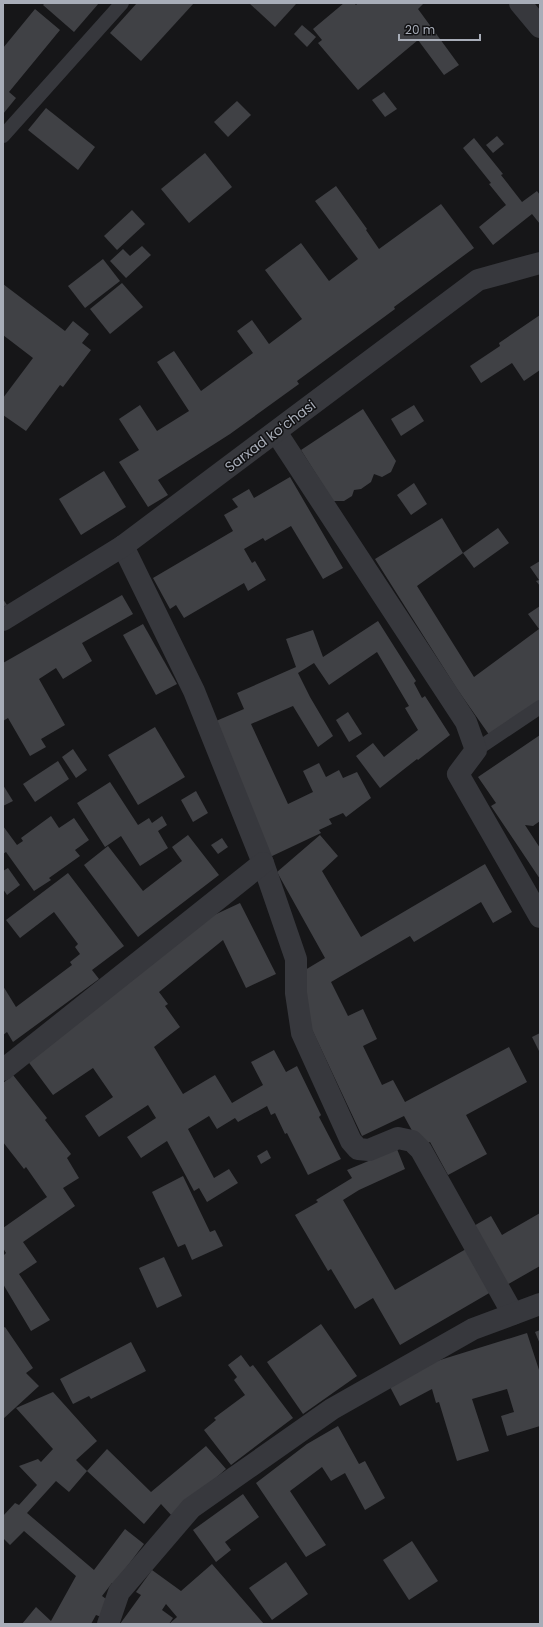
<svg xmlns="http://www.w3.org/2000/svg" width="543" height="1627" viewBox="0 0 543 1627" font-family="Poppins,sans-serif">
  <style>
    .building { fill: #404145 }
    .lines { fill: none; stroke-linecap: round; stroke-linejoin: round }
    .service { stroke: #37383d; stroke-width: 14 }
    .minor { stroke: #37383d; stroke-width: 22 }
    .labels { text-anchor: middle; stroke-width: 3; stroke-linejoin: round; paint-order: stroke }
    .street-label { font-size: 14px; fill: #a8adb8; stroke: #111113 }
  </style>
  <rect width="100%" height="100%" fill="#161618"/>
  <g class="building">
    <path d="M45,3H99L74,32L43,5Z"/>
    <path d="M137,3H194L141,61L110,33Z"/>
    <path d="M249,3H295L296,4L275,27Z"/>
    <path d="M344,3H354L356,5L358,3H424L418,9L459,65L444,75L418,40L358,90L318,43L322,40L313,29Z"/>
    <path d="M35,9L60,30L9,92L16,98L3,114V48Z"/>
    <path d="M302,25L316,37L307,47L294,34Z"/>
    <path d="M384,92L397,109L385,117L372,100Z"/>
    <path d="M237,101L251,115L228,137L214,122Z"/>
    <path d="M46,108L95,147L78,170L28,130Z"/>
    <path d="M497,136L504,144L493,153L486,145Z"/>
    <path d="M474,138L503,174L501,175L522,202L537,191L540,195V224L532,214L493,245L479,227L506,205L489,184L491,183L463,148Z"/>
    <path d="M205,153L232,187L189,223L161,189Z"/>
    <path d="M336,186L367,229L366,230L379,249L441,204L474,248L394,307L395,309L297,381L299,384L230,434L158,480L168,495L148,507L119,462L139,450L119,419L140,405L157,431L189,411L157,362L174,351L201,391L253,353L237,331L252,320L269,344L302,319L265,270L301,243L329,281L358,259L315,201Z"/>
    <path d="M132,210L145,224L117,250L104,236Z"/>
    <path d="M142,246L151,255L126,278L110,261L123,249L130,256Z"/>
    <path d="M103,259L120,281L85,308L68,286Z"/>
    <path d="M122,283L143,307L110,334L90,309Z"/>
    <path d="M3,284L65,331L73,321L89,334L82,343L91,350L63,387L60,385L26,431L3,415V398L33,358L3,335Z"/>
    <path d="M540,315V370L524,381L512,363L481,383L470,366L500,346L499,343Z"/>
    <path d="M414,405L424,421L401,436L391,419Z"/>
    <path d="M363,409L396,461L391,472L382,477L374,474L371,482L361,489L354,490L352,496L344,501H333L301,450Z"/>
    <path d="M104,471L126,507L81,535L59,499Z"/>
    <path d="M290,477L343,568L323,579L291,526L265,541L263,538L244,549L252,563L255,561L266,580L248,591L244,583L184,618L176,605L170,609L153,578L233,531L224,515L238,507L232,499L249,489L254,498Z"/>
    <path d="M414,483L427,504L411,515L397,495Z"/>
    <path d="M442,518L463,553L417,586L474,677L539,629L528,614L540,606V701L490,736L457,689L375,559Z"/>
    <path d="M498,528L509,543L474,568L463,553Z"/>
    <path d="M540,561V586L536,581L539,580L530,567Z"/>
    <path d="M122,595L133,614L82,643L92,661L63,679L56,668L39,679L65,725L41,739L46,747L30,756L8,718L3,721V663Z"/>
    <path d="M3,599L7,605L3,607Z"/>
    <path d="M378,621L416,681L414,683L422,698L425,696L450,735L418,760L417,759L380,788L356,756L373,743L384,757L418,730L405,708L409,706L377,652L329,685L314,663L298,673L310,697L333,736L318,747L293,706L251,724L288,804L313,792L303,771L319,763L326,777L339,770L343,778L357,772L371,798L346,817L343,813L329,819L332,824L319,830L321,833L270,857L216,721L244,709L237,693L296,667L286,639L313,630L323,657Z"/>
    <path d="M143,624L177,684L156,695L123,635Z"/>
    <path d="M348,712L362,734L349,742L336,720Z"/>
    <path d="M155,727L185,777L138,805L108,755Z"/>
    <path d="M540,735V821L533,826L525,825L540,848V879L491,806L496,803L478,777Z"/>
    <path d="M73,749L87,770L76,778L62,757Z"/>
    <path d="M58,761L69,779L35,802L23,784Z"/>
    <path d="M110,782L138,825L149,818L152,823L162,816L167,825L158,831L168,848L140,866L121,836L105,847L77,803Z"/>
    <path d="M3,785L13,801L3,806Z"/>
    <path d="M196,791L208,813L193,822L181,800Z"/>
    <path d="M51,816L59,828L74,818L89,840L75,850L80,856L49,878L51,880L34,891L6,852L3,854V826L17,845L23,841L21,838Z"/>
    <path d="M188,835L219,875L138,937L84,865L108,846L143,891L182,861L172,847Z"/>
    <path d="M320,835L338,856L322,871L361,937L485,864L512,912L493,923L481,902L414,942L410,936L331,982L348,1016L363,1009L377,1039L363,1046L382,1085L393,1080L405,1102L509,1047L527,1082L466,1115L487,1154L448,1175L430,1142L421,1147L404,1116L362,1136L307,1019L305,970L325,958L277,872Z"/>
    <path d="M222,838L228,847L218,854L211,845Z"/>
    <path d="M8,868L20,885L7,895L3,889V871Z"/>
    <path d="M68,873L124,946L92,970L99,979L13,1042L7,1032L3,1035V986L16,1007L72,965L70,962L80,954L75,947L78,944L54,912L20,938L6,920Z"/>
    <path d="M240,903L276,974L246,988L223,940L159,992L168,1004L165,1006L180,1027L154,1047L183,1094L215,1075L232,1103L263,1085L251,1062L274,1050L286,1072L297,1066L321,1115L319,1117L341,1159L308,1175L287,1133L285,1134L275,1113L271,1115L267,1106L238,1122L235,1118L217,1129L209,1116L188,1129L214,1178L229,1169L238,1183L207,1202L199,1188L194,1191L167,1141L141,1158L127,1137L156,1118L148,1105L99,1137L85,1116L113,1097L93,1068L53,1095L27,1060L210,917Z"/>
    <path d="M540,1033V1053L532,1037Z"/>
    <path d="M13,1075L47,1118L45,1120L71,1154L67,1158L79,1178L63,1188L75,1206L23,1242L37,1262L19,1274L50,1320L31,1331L3,1284V1256L6,1253L3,1248V1228L47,1197L26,1167L24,1169L3,1142V1083Z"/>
    <path d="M397,1149L405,1169L359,1190L343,1200L395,1290L466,1249L491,1292L400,1345L373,1298L355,1309L331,1269L328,1271L295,1215L318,1202L316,1200L352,1178L347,1170Z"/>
    <path d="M267,1150L271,1158L261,1164L257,1156Z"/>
    <path d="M183,1176L210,1232L215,1230L223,1246L192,1260L185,1244L178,1247L152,1192Z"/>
    <path d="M540,1213V1266L503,1287L472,1227L491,1216L502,1235Z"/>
    <path d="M164,1257L182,1296L157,1308L139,1268Z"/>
    <path d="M321,1324L357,1376L303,1414L267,1362Z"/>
    <path d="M5,1327L33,1368L26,1373L39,1386L3,1419V1328Z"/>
    <path d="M540,1330V1344L535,1332Z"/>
    <path d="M527,1333L540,1373V1426L507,1436L501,1416L514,1412L507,1389L472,1399L489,1451L457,1461L439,1402L436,1403L432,1389L400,1406L389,1385L424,1365Z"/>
    <path d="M131,1342L146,1371L91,1399L89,1396L73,1404L60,1379Z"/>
    <path d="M241,1355L250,1367L253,1365L293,1418L231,1465L204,1430L216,1420L214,1418L245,1395L234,1380L237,1377L228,1365Z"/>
    <path d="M53,1392L97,1441L76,1460L87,1471L69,1492L56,1481L27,1513L94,1570L125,1529L144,1544L114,1584L112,1583L102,1596L109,1601L101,1617L96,1615L91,1624H22L36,1607L51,1621L76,1576L24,1531L10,1545L3,1538V1516L15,1503L19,1505L37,1485L19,1466L38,1459L41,1462L53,1449L16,1408Z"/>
    <path d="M338,1426L359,1464L365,1461L385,1498L365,1510L345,1473L331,1481L322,1467L290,1491L326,1545L306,1557L256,1483L307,1444Z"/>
    <path d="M206,1446L226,1469L172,1516L161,1504L144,1524L87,1471L107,1449L151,1492Z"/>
    <path d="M243,1494L259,1517L225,1542L231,1550L216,1562L193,1530Z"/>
    <path d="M412,1541L438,1581L409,1600L383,1560Z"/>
    <path d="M286,1562L308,1594L272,1620L249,1588Z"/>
    <path d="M212,1564L264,1624H169L177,1617L166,1604L162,1610L173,1618L169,1624H120L141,1595L136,1592L152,1570L181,1591Z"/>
  </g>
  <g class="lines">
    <g class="service">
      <path d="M3,136L122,3"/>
      <path d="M476,750L540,707"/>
    </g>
    <g class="minor">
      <path d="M520,3L540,27"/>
      <path d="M276,432L466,722L476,750L458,774L540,917"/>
      <path d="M123,546L194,691L263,863L296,959V993L302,1033L351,1141L358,1149L369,1150L398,1138L412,1141L421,1150L513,1314"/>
      <path d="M3,620L123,546L478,280L540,263"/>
      <path d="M3,1070L263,863"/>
      <path d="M108,1624L119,1592L191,1508L332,1409L473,1329L540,1304"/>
    </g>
  </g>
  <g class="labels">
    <g class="street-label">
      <text transform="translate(270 436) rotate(-37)" y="5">Sarxad koʻchasi</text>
    </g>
  </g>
  <rect width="543" height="1627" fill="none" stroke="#a8adb8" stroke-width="8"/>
  <path d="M399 34v6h81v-6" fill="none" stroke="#a8adb8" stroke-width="2"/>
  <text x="405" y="34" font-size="12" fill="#a8adb8" stroke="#111113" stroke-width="3" paint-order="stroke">20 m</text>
</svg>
